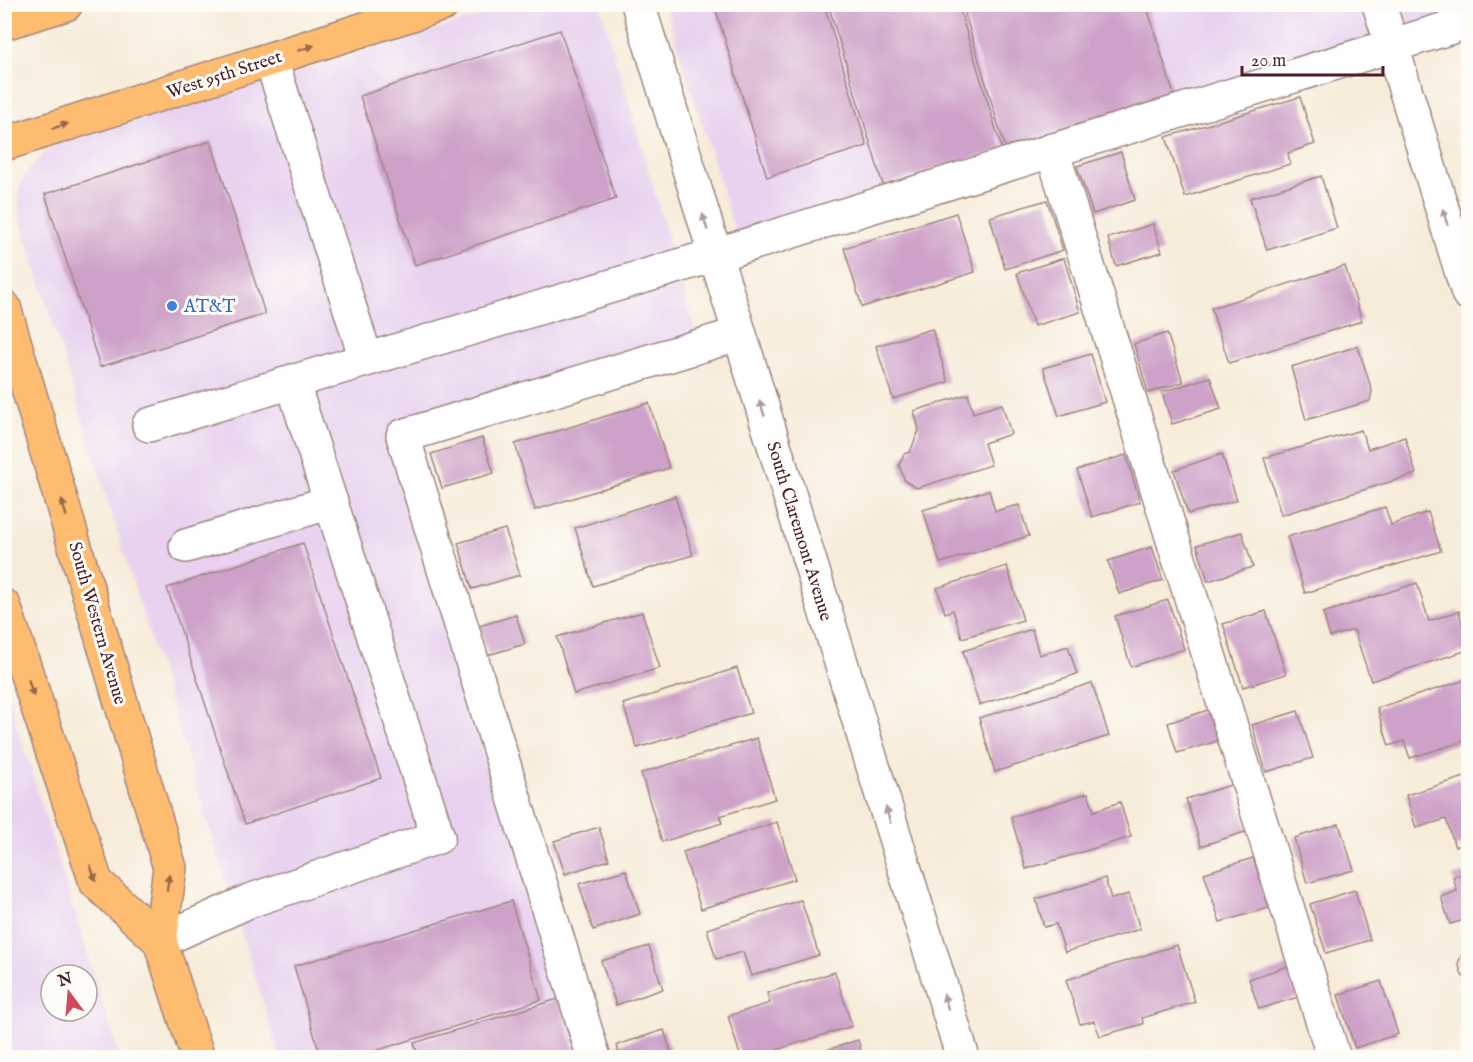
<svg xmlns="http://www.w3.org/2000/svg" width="1473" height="1062" viewBox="0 0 1473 1062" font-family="'IM FELL English',serif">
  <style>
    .built { fill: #e8d2ef; fill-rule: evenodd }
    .building { fill: #cda1c8 }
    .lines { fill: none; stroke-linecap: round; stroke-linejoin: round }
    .minor-casing { stroke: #a08682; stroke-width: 36 }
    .major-casing { stroke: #a08682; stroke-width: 36 }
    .minor { stroke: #fff; stroke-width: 33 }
    .major { stroke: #febc70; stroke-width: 33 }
    .oneway { fill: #9b664a }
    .oneway2 { fill: #ae9aa0 }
    .shop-dot { fill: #3f7fe0; stroke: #fdfcf7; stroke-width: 2 }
    .labels { text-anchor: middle; stroke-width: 6; stroke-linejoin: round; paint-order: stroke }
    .street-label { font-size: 18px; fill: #4a1f2b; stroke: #fdfcf7 }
    .shop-label { font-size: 18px; fill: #366cbe; stroke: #fdfcf7; text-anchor: start }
  </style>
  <rect width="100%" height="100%" fill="#fdfcf7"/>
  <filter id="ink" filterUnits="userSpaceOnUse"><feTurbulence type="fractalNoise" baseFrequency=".0167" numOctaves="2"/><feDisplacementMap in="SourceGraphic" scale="12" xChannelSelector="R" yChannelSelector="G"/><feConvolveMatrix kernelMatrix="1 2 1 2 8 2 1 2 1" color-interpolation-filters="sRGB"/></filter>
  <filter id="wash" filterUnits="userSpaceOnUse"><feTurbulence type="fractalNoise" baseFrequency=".008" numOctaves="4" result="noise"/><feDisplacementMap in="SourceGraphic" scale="24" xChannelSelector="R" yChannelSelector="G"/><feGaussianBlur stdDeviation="1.35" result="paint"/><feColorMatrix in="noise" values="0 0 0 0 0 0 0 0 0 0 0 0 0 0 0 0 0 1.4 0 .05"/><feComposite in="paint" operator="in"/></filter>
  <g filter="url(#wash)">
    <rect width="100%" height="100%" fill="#f7ecd9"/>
    <g class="built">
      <path d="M1468,4V22L740,247L665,5Z"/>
      <path d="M517,5H600L700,347L404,435L595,1057H280L19,214L18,194L25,175L40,157L56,145Z"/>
      <path d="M5,686L119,1057H5ZM51,975H87V1011H51Z"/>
    </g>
    <g id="blocks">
      <g class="building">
        <path d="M714,4H824L867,146L767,177Z"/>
        <path d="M828,4H958L1002,149L883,185Z"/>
        <path d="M962,4H1146L1174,95L1005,147Z"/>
        <path d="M560,30L616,199L415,265L360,96Z"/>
        <path d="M1300,97L1315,144L1288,153L1290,164L1185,197L1166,137Z"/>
        <path d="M211,141L265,314L100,367L45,194Z"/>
        <path d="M1121,152L1135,200L1093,214L1077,166Z"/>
        <path d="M1321,176L1337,228L1267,250L1250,198Z"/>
        <path d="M1047,200L1063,250L1005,269L990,217Z"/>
        <path d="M956,213L975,272L862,307L844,248Z"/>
        <path d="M1153,224L1162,252L1116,266L1108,238Z"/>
        <path d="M1064,258L1080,312L1034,326L1017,273Z"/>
        <path d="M1345,266L1362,321L1229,363L1211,308Z"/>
        <path d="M932,329L948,382L893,399L876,346Z"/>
        <path d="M1167,333L1183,382L1148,393L1134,344Z"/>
        <path d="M1358,346L1372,391L1370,401L1306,420L1291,367Z"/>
        <path d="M1091,354L1105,402L1059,416L1043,368Z"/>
        <path d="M1210,377L1221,409L1172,424L1162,392Z"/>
        <path d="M968,394L973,413L1002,404L1011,434L984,443L991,465L917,488L905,481L899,465L904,454L910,452L919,430L914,411Z"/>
        <path d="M649,403L669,468L535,510L515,444Z"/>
        <path d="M1361,430L1368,449L1405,437L1416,474L1281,515L1264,458Z"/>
        <path d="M482,438L494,473L442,488L431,454Z"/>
        <path d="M1222,454L1237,500L1188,514L1174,470Z"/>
        <path d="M1126,455L1140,502L1092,517L1077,470Z"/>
        <path d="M989,490L995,511L1019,505L1029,536L940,563L923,510Z"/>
        <path d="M675,496L693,555L593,586L575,528Z"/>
        <path d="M1385,507L1391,525L1428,512L1441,551L1305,593L1287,537Z"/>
        <path d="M505,529L520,575L472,589L458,543Z"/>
        <path d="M1242,532L1253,567L1208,581L1197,545Z"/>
        <path d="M303,543L381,778L245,824L167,588Z"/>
        <path d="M1152,547L1163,580L1119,594L1108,561Z"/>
        <path d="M1007,566L1023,620L962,638L953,610L945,613L937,588Z"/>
        <path d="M1417,583L1429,621L1459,611L1468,650L1371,681L1354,630L1330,637L1323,613Z"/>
        <path d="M1168,600L1184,649L1131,667L1115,616Z"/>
        <path d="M1266,611L1286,674L1243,687L1223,624Z"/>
        <path d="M642,612L660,668L574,694L557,637Z"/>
        <path d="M516,615L525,644L488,655L479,626Z"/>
        <path d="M1032,629L1039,655L1068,646L1077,674L979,705L963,651Z"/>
        <path d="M737,668L751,713L637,748L623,704Z"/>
        <path d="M1468,679V740L1410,758L1404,741L1389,746L1377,708Z"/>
        <path d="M1092,683L1109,736L995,772L979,718Z"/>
        <path d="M1211,709L1221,740L1177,753L1168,723Z"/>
        <path d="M1298,711L1313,758L1266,772L1252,725Z"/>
        <path d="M757,738L775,799L720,816L722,823L662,842L641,773Z"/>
        <path d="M1468,776V843L1455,847L1446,819L1416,828L1406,795Z"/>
        <path d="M1234,784L1248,831L1201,846L1186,799Z"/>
        <path d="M1088,793L1094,811L1120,802L1131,837L1026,869L1011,817Z"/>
        <path d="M777,822L795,879L701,909L683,852Z"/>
        <path d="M1339,824L1354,870L1307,883L1294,838Z"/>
        <path d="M599,827L609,860L565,874L554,841Z"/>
        <path d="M1253,858L1269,908L1220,922L1204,873Z"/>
        <path d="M626,870L640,914L593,930L579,884Z"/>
        <path d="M1468,872V919L1450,924L1441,897L1457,891L1453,877Z"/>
        <path d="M1105,878L1111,899L1129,894L1140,929L1065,952L1056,924L1044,927L1036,899Z"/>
        <path d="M1355,890L1370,940L1326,953L1310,904Z"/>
        <path d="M801,900L819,955L751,976L743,952L716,959L707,929Z"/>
        <path d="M511,901L541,1000L352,1058H321L294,966Z"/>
        <path d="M1177,945L1195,1002L1142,1018L1143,1024L1100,1036L1094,1021L1080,1024L1066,980Z"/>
        <path d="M649,946L663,989L616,1005L601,961Z"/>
        <path d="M1468,952V981L1462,975L1458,963L1462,954Z"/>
        <path d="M1288,966L1298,997L1259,1009L1249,979Z"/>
        <path d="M835,972L852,1026L751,1058H741L728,1016L770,1003L767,993Z"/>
        <path d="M1381,981L1398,1034L1355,1048L1338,995Z"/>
        <path d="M558,999L576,1058H419L414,1043Z"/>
        <path d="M664,1030L673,1058H620L617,1045Z"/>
        <path d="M858,1040L863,1058H805V1057Z"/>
      </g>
    </g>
  </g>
  <g filter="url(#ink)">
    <use href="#blocks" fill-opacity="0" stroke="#a08682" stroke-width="1.5"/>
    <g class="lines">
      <defs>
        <g id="minor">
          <path d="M638,4L963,1058"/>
          <path d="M1379,4L1468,293"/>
          <path d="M271,59L366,359"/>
          <path d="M1052,150L1334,1058"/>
          <path d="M149,425L715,255L1468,22"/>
          <path d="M186,546L331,502"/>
          <path d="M160,941L249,901L438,837L292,381"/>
          <path d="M594,1058L403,436L739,334"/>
        </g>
        <g id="major">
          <path d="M4,23L66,4"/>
          <path d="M4,144L443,4"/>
          <path d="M4,307L170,868L160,941L198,1058"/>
          <path d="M4,606L96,882L160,941"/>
        </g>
      </defs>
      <use href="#minor" class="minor-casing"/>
      <use href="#major" class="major-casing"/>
      <use href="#minor" class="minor"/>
      <use href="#major" class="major"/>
    </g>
    <defs><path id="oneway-solid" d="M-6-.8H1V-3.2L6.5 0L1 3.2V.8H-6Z" transform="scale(1.5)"/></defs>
    <g class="oneway">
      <use href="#oneway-solid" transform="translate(306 48) rotate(-18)"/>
      <use href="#oneway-solid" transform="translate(60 126) rotate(-18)"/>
      <use href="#oneway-solid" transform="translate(64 508) rotate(-106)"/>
      <use href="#oneway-solid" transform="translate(31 688) rotate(72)"/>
      <use href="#oneway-solid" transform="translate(93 873) rotate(71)"/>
      <use href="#oneway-solid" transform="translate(168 883) rotate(-82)"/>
    </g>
    <g class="oneway2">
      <use href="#oneway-solid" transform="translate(1445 217) rotate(-107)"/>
      <use href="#oneway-solid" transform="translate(705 222) rotate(-107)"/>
      <use href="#oneway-solid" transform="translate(762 408) rotate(-107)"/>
      <use href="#oneway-solid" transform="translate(888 815) rotate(-107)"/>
      <use href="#oneway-solid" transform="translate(946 1002) rotate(-107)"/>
    </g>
  </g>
  <circle class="shop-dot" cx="172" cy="306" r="6"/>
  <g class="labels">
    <g class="street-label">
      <text transform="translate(224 74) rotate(-18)" y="6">West 95th Street</text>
      <text transform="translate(800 531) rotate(73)" y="6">South Claremont Avenue</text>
      <text transform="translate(98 623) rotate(74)" y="6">South Western Avenue</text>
    </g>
    <g class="shop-label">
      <text x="184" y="312">AT&amp;T</text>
    </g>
  </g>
  <rect width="1473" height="1062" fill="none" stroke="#fdfcf7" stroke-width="24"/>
  <g transform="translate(69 993) rotate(344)"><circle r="28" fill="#fdfcf7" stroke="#b5a4a5" stroke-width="1.5"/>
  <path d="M0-4.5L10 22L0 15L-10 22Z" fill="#d1495b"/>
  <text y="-9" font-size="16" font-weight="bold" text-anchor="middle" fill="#4a1f2b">N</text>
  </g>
  <path d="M1242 66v9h141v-9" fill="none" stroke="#4a1f2b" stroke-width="3"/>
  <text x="1251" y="66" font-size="18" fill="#4a1f2b" stroke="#fdfcf7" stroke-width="4.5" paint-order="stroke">20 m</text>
</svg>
